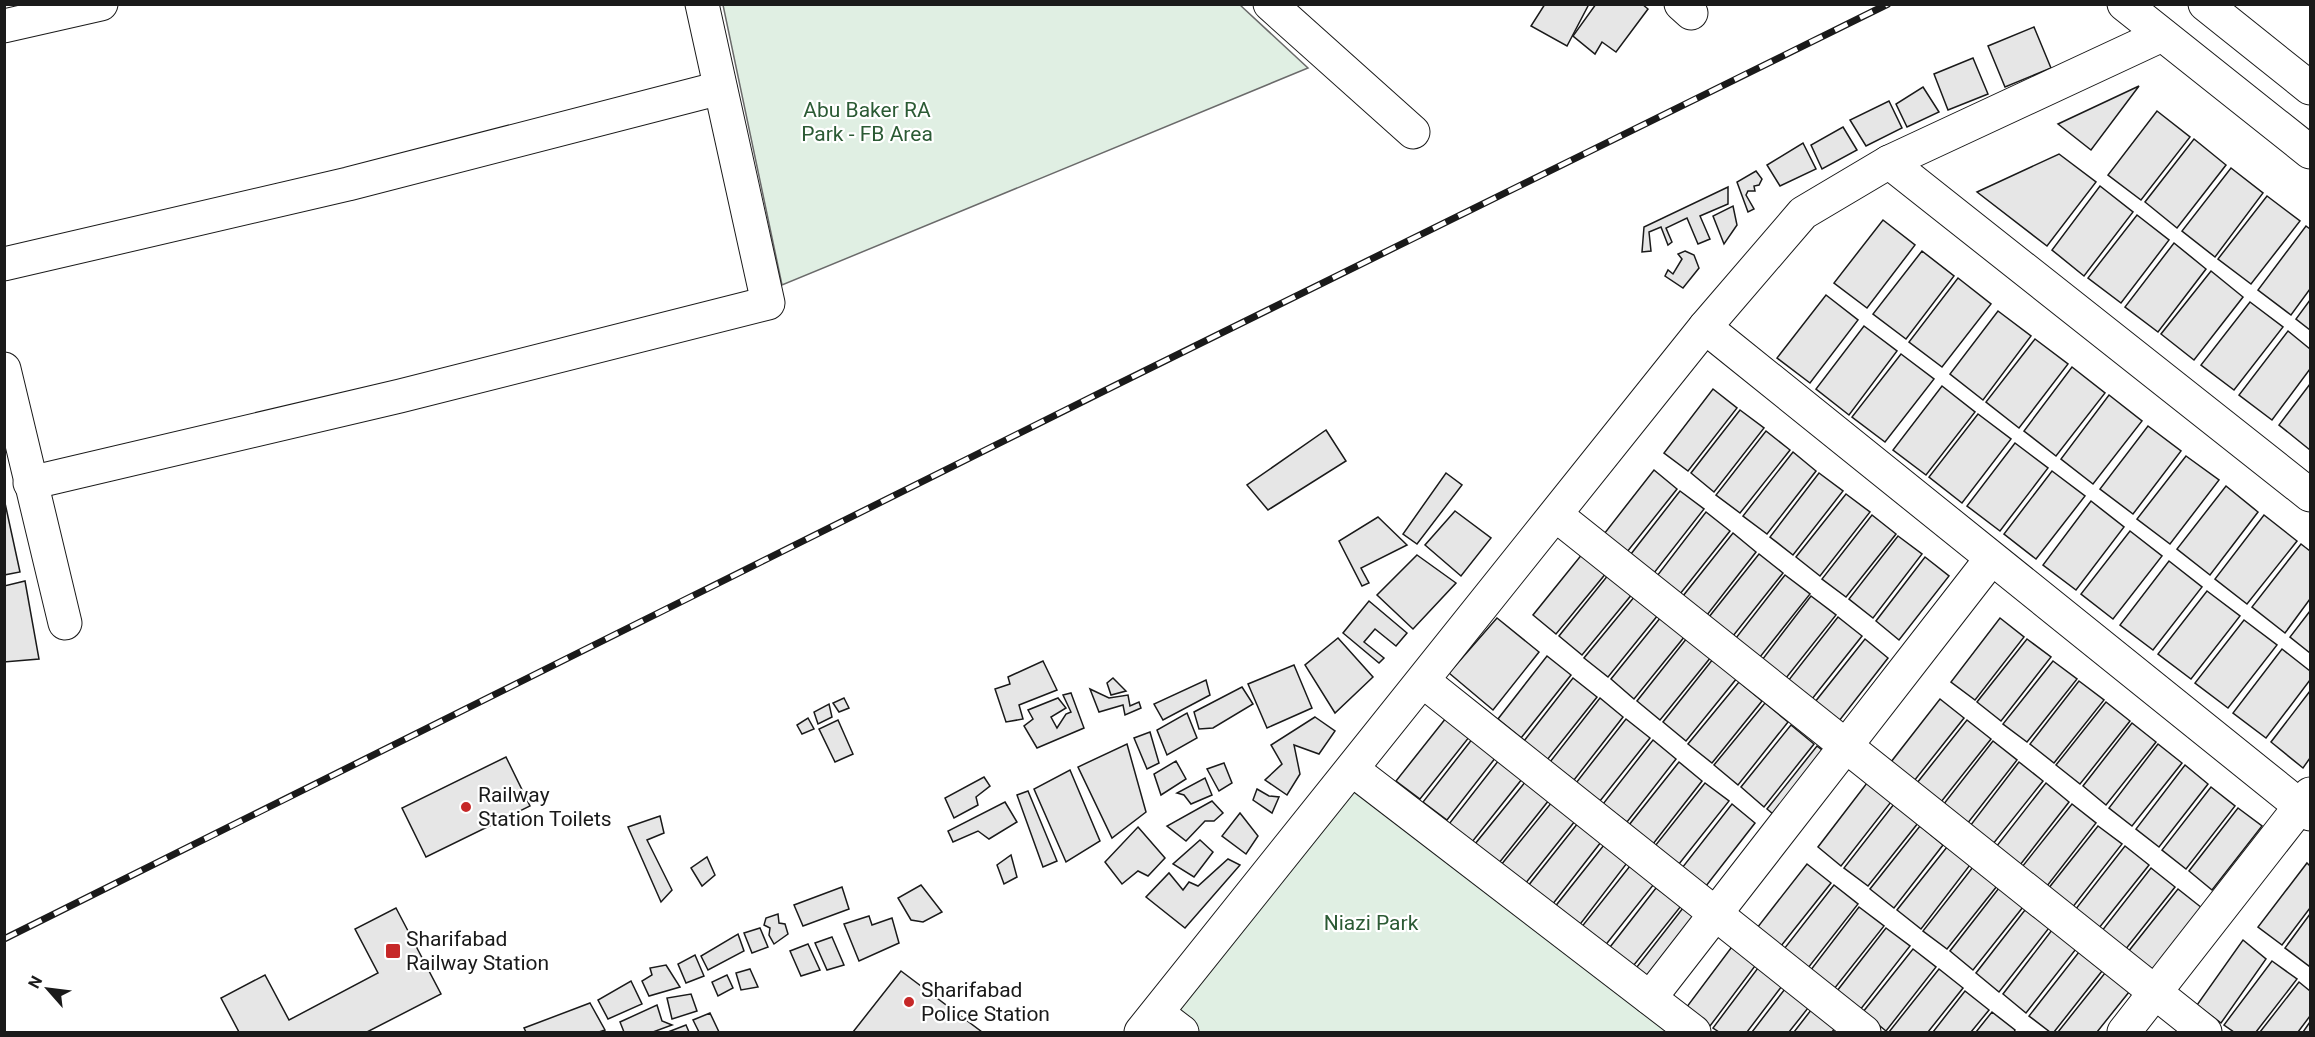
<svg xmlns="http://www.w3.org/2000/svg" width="2315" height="1037" viewBox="0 0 2315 1037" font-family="Roboto,sans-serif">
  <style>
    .green { fill: #e0efe3; stroke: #6a6a6a; stroke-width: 1.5 }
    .building { fill: #e6e6e6; stroke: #1a1a1a; stroke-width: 1.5 }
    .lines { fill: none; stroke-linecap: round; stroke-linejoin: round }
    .minor-casing { stroke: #1a1a1a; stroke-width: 35 }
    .major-casing { stroke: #1a1a1a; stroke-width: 35 }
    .minor { stroke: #fff; stroke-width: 33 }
    .major { stroke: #fff; stroke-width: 33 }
    .rail-casing { stroke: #1a1a1a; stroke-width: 7 }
    .rail { stroke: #fff; stroke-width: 4.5; stroke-dasharray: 14; stroke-linecap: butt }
    .poi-dot { fill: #c62828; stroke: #fff; stroke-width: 2 }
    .labels { text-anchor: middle; stroke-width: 4.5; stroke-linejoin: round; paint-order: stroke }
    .park-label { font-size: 21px; fill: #2b5a34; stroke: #fff }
    .poi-label { font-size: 21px; fill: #1a1a1a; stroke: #fff; text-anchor: start }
  </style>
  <rect width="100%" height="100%" fill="#fff"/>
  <g class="green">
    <path d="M723,5H1240L1308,68L782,285Z"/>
    <path d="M1353,770L1693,1032H1177L1157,1017Z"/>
  </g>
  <g class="building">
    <path d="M1545,4H1589L1567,46L1531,26Z"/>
    <path d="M1596,4H1642L1648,9L1616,52L1602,42L1595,54L1573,36Z"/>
    <path d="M2034,27L2051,68L2005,87L1988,46Z"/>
    <path d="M1973,58L1988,94L1948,110L1934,74Z"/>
    <path d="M2139,86L2091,150L2058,124Z"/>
    <path d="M1923,87L1939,112L1907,127L1896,104Z"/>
    <path d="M1889,101L1902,128L1866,146L1850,120Z"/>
    <path d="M2157,111L2190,137L2141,200L2108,175Z"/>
    <path d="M1843,127L1857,150L1822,169L1811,145Z"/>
    <path d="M2194,139L2226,165L2177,228L2145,202Z"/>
    <path d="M1803,143L1816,169L1780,186L1767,165Z"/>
    <path d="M2059,154L2096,182L2047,246L1977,192Z"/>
    <path d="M2231,168L2263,193L2215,257L2182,231Z"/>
    <path d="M1756,171L1762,179L1759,185L1754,186L1755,191H1748L1746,195L1754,209L1748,212L1737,182Z"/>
    <path d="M2100,186L2133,212L2084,276L2052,250Z"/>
    <path d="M1728,187V204L1700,216L1710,239L1698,244L1687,218L1666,228L1672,242L1668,245L1661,227L1649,232L1651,251L1642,252L1644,227Z"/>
    <path d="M2267,196L2300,221L2251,284L2218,259Z"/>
    <path d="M1733,206L1737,225L1724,244L1713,216Z"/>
    <path d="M2137,215L2169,240L2121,303L2088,278Z"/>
    <path d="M1883,220L1915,245L1867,308L1834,283Z"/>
    <path d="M2306,226L2310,229V289L2291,315L2258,290Z"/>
    <path d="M2174,243L2206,269L2158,332L2125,307Z"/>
    <path d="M1685,251L1694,255L1699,268L1683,288L1665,276L1668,270L1673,274L1682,259L1678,254Z"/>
    <path d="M1922,251L1954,276L1906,339L1873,314Z"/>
    <path d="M2211,271L2243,297L2194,360L2161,334Z"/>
    <path d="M1958,278L1991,304L1942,367L1909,342Z"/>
    <path d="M1826,295L1858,320L1810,383L1777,358Z"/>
    <path d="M2310,300V330L2296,319Z"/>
    <path d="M2250,302L2283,327L2234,390L2201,365Z"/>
    <path d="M1998,311L2031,336L1983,400L1950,374Z"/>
    <path d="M1864,326L1897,351L1849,415L1816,389Z"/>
    <path d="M2288,331L2310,349V369L2272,420L2239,395Z"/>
    <path d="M2035,339L2068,364L2019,428L1986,402Z"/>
    <path d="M1901,354L1934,379L1885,442L1852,417Z"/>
    <path d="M2072,367L2105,393L2056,456L2024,431Z"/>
    <path d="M2310,384V450L2279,425Z"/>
    <path d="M1942,386L1975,412L1926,475L1893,450Z"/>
    <path d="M1713,389L1737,408L1688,471L1664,453Z"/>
    <path d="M2109,395L2142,421L2093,484L2061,459Z"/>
    <path d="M1740,410L1764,428L1714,492L1691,473Z"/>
    <path d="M1978,414L2011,439L1962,503L1929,477Z"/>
    <path d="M2148,426L2181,451L2133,514L2100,489Z"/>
    <path d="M1326,430L1346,461L1268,510L1247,485Z"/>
    <path d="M1766,431L1790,450L1740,513L1716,495Z"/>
    <path d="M2015,443L2048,468L2000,531L1967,506Z"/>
    <path d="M1793,452L1816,471L1767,534L1743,516Z"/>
    <path d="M2186,456L2219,480L2170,544L2137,519Z"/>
    <path d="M1654,470L1677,489L1627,552L1604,534Z"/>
    <path d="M2052,471L2085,496L2036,559L2004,534Z"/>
    <path d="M1446,473L1462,485L1417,544L1403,534Z"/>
    <path d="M1819,473L1843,491L1793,555L1770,537Z"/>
    <path d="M2226,486L2258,512L2210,575L2177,549Z"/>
    <path d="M1680,491L1704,509L1654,573L1631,554Z"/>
    <path d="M1846,494L1870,512L1820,576L1796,557Z"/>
    <path d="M2091,501L2124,527L2076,590L2043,565Z"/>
    <path d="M5,503L20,572L4,575V503Z"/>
    <path d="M1455,511L1491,538L1461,576L1425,545Z"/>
    <path d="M1706,512L1730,531L1680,594L1657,576Z"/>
    <path d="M1872,515L1896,534L1846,597L1822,579Z"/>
    <path d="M2264,515L2297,541L2247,604L2215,579Z"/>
    <path d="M1378,517L1407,545L1361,568L1369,583L1362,586L1339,541Z"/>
    <path d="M2130,531L2162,556L2113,619L2081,594Z"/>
    <path d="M1733,533L1756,552L1707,615L1683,596Z"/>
    <path d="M1898,536L1922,554L1873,618L1849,599Z"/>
    <path d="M2301,544L2310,551V599L2285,633L2252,607Z"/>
    <path d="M1583,553L1607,572L1556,634L1533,615Z"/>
    <path d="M1759,554L1783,573L1733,636L1709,617Z"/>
    <path d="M1417,555L1456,583L1413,629L1377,595Z"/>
    <path d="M1925,557L1949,576L1899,640L1876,621Z"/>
    <path d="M2169,561L2202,587L2153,650L2120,625Z"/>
    <path d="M1609,574L1633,593L1582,655L1559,636Z"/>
    <path d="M1785,575L1810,594L1760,657L1736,638Z"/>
    <path d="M25,581L39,659L4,662V586Z"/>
    <path d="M2207,591L2240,616L2191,679L2158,654Z"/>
    <path d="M1635,596L1658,615L1608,677L1584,658Z"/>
    <path d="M1811,596L1836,615L1786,678L1762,660Z"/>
    <path d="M1369,601L1407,633L1396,646L1375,629L1364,642L1384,658L1379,663L1343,633Z"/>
    <path d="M2310,611V653L2290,637Z"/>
    <path d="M1661,617L1685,636L1634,699L1611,679Z"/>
    <path d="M1838,617L1862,636L1812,699L1788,681Z"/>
    <path d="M1497,618L1539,652L1493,710L1449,673Z"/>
    <path d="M2000,618L2024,637L1975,700L1951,682Z"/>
    <path d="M2244,620L2277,645L2228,708L2195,683Z"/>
    <path d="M1338,638L1373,677L1335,713L1305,665Z"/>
    <path d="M1687,638L1711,657L1660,720L1637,701Z"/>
    <path d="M1865,639L1888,658L1839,721L1815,702Z"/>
    <path d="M2027,639L2051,657L2001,721L1977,702Z"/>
    <path d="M2282,649L2310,671V680L2266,738L2233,713Z"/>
    <path d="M1547,656L1571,675L1521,738L1498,719Z"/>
    <path d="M1713,659L1737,678L1686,741L1663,722Z"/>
    <path d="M1043,661L1057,690L1019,705L1023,719L1006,722L995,689L1010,684L1008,677Z"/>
    <path d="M2053,661L2077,679L2027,742L2003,724Z"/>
    <path d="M1294,665L1312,708L1267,728L1248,684Z"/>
    <path d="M1113,678L1126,691L1111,695L1107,683Z"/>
    <path d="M1573,678L1597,697L1547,760L1524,741Z"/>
    <path d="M1206,680L1210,695L1163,720L1154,704Z"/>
    <path d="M2079,681L2104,700L2054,763L2030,744Z"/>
    <path d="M1739,682L1762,701L1712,763L1688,744Z"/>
    <path d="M1242,687L1253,704L1213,728L1199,729L1194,712Z"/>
    <path d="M1090,689L1109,698L1128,695L1130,706L1139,702L1141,708L1125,715L1123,705L1099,712Z"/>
    <path d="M2310,691V758L2303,768L2271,742Z"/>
    <path d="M1071,693L1084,728L1037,748L1024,726L1033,719L1028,710L1058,698L1066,708L1051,717L1057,728L1066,714L1071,712L1063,695Z"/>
    <path d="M844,698L849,708L839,712L833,703Z"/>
    <path d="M1600,698L1623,717L1574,780L1550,762Z"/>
    <path d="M1940,699L1964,718L1914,781L1891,762Z"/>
    <path d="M2106,702L2130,721L2080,784L2056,765Z"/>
    <path d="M1765,703L1788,722L1738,785L1714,765Z"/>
    <path d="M829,704L832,717L818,724L814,712Z"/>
    <path d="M1187,713L1197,738L1167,755L1157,730Z"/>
    <path d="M1315,717L1335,731L1319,754L1294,745L1300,774L1287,795L1265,780L1282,764L1271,745Z"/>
    <path d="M808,718L814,729L802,734L797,725Z"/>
    <path d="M1446,718L1470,736L1420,799L1396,781Z"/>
    <path d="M1626,719L1650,738L1600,801L1576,783Z"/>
    <path d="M838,720L853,754L835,762L819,729Z"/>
    <path d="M1967,720L1991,739L1941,802L1917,783Z"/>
    <path d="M2132,723L2156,742L2106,805L2083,786Z"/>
    <path d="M1791,725L1814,744L1764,807L1741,787Z"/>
    <path d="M1150,732L1159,763L1147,769L1134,738Z"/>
    <path d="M1473,738L1496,757L1447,820L1423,802Z"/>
    <path d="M1653,740L1676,759L1627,822L1603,804Z"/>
    <path d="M1993,741L2017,760L1967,824L1943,805Z"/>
    <path d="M1127,744L1146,812L1112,838L1078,767Z"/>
    <path d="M2158,744L2182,763L2132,826L2109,808Z"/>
    <path d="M1817,746L1841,765L1790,828L1767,809Z"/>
    <path d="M506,757L530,806L426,857L402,808Z"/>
    <path d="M1499,760L1522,779L1472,842L1449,824Z"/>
    <path d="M1176,761L1186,779L1161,795L1154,774Z"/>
    <path d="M1679,762L1702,781L1653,844L1629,825Z"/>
    <path d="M2019,762L2043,781L1993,844L1970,826Z"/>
    <path d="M1224,763L1232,783L1219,791L1207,769Z"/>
    <path d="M2185,765L2208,784L2159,847L2136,829Z"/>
    <path d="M1070,770L1100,841L1066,862L1034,789Z"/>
    <path d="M984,777L990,786L976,797L978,805L954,818L945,798Z"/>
    <path d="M1205,778L1212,795L1191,804L1184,795L1177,793Z"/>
    <path d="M1526,781L1549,800L1499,863L1475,844Z"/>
    <path d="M1705,783L1729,801L1679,864L1655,846Z"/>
    <path d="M1867,783L1891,802L1841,866L1818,847Z"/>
    <path d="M2046,783L2069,802L2020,865L1996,847Z"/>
    <path d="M2211,787L2235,806L2186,869L2162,850Z"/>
    <path d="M1257,789L1269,796L1279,797L1272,813L1253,800Z"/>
    <path d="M1028,791L1057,861L1043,867L1017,795Z"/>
    <path d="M1212,801L1223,813L1214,821H1205L1186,841L1167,826Z"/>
    <path d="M1005,802L1017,822L989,839L978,831L953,842L948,831Z"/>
    <path d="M1552,802L1575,821L1525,884L1501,865Z"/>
    <path d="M1732,804L1755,823L1706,886L1682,868Z"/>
    <path d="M1894,804L1918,823L1868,886L1844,868Z"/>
    <path d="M2072,804L2096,823L2047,886L2022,867Z"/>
    <path d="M2238,808L2262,826L2212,890L2189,871Z"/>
    <path d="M1240,813L1258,836L1246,854L1222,836Z"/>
    <path d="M660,816L664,833L647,840L672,890L661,902L628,827Z"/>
    <path d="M1578,823L1601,842L1552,905L1528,886Z"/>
    <path d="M1920,826L1943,845L1894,908L1870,889Z"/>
    <path d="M2098,826L2122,844L2072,908L2048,889Z"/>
    <path d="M1138,827L1165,858L1148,876L1138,871L1122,884L1105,862Z"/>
    <path d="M1200,840L1213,852L1194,877L1173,864Z"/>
    <path d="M1604,845L1627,863L1578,927L1554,908Z"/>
    <path d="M2125,846L2149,865L2099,928L2075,910Z"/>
    <path d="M1947,847L1970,865L1921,929L1897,910Z"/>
    <path d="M1011,855L1017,877L1004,884L997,865Z"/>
    <path d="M707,857L715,875L702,886L691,868Z"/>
    <path d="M1228,859L1240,865L1185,928L1146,897L1169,873L1183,890L1189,882L1198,886Z"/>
    <path d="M2307,863L2310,866V908L2282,945L2258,927Z"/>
    <path d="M1807,864L1831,883L1781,946L1757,928Z"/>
    <path d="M1630,866L1654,884L1604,947L1580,929Z"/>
    <path d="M1973,867L1997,886L1947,949L1923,931Z"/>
    <path d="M2151,868L2175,887L2125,950L2101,932Z"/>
    <path d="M921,885L942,912L923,922L911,920L898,898Z"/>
    <path d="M1834,885L1858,904L1808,968L1784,949Z"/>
    <path d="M842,887L849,909L803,926L794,905Z"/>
    <path d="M1656,888L1681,906L1630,970L1607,951Z"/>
    <path d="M1999,888L2023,907L1973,970L1950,951Z"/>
    <path d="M2178,889L2202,908L2152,971L2128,952Z"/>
    <path d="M1859,907L1884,926L1834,989L1810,971Z"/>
    <path d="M396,908L441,994L367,1032H239L221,998L265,975L289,1020L378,973L355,929Z"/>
    <path d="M1683,908L1707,927L1657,990L1633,972Z"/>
    <path d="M2025,910L2049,928L1999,992L1976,973Z"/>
    <path d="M778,914L779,923L785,924L788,934L774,944L769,935L770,928L764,925L766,918Z"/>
    <path d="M2310,914V964L2309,966L2285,948Z"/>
    <path d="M869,916L872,925L892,918L899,943L859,961L844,924Z"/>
    <path d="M760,928L768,947L752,953L744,933Z"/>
    <path d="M1886,928L1910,946L1860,1010L1837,991Z"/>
    <path d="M2052,930L2076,949L2026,1013L2003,994Z"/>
    <path d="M738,934L744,951L708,970L701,956Z"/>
    <path d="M832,937L844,965L827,970L815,943Z"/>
    <path d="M2243,940L2266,959L2221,1023L2197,1005Z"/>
    <path d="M808,944L820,970L801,976L790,951Z"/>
    <path d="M1734,944L1758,962L1710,1026L1686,1008Z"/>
    <path d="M1913,949L1936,967L1886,1031L1863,1012Z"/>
    <path d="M2079,952L2102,971L2054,1032H2050L2029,1016Z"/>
    <path d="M695,955L704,976L686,983L678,964Z"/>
    <path d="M2272,961L2297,979L2256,1032H2234L2224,1025Z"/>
    <path d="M1761,964L1785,982L1747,1032H1719L1713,1028Z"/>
    <path d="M666,965L680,987L649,996L642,981L652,975L650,968Z"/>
    <path d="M750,969L758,987L741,990L736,973Z"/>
    <path d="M1939,969L1963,988L1928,1032H1889Z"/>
    <path d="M901,971L982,1032H853Z"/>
    <path d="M2105,973L2129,992L2097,1032H2058Z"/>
    <path d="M727,975L733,988L718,996L712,982Z"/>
    <path d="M631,981L642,1004L608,1019L598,1000Z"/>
    <path d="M2299,982L2310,991V1016L2298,1032H2260Z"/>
    <path d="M1788,985L1812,1003L1789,1032H1752Z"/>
    <path d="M1965,991L1989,1010L1971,1032H1933Z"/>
    <path d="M691,994L697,1011L672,1019L667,998Z"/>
    <path d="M590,1003L605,1030L599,1032H526L524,1028Z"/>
    <path d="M657,1005L662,1021L672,1025L653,1032H624L620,1022Z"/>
    <path d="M1815,1005L1839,1023L1832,1032H1794Z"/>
    <path d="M1992,1012L2015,1030L2014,1032H1976Z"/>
    <path d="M710,1013L719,1032H699L693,1020Z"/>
    <path d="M2310,1022V1032H2303Z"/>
    <path d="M686,1025L689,1032H668Z"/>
  </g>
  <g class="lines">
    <defs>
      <g id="minor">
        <path d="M1270,4L1413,132"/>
        <path d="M1681,4L1691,13"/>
        <path d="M4,26L101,4"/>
        <path d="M1889,162L2310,495"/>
        <path d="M4,264L348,184L720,88"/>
        <path d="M1705,327L2310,814"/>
        <path d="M4,369L65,623"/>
        <path d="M30,483L400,396L768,303L702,4"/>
        <path d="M1556,515L2205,1032"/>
        <path d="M1423,681L1864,1032"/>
        <path d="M1353,770L1694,1032"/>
        <path d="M1650,998L1991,559"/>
        <path d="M1157,1013L1182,1032"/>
        <path d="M1141,1032L1705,327L1803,213L1889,162L2162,35"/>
        <path d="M2124,1032L2310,794"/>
      </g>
      <g id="major">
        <path d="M2124,4L2310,152"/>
        <path d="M2205,4L2310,88"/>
      </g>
    </defs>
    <use href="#minor" class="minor-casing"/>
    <use href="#major" class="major-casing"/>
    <use href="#minor" class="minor"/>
    <use href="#major" class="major"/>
    <defs>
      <path id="rail" d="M4,939L1118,384L1888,4"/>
    </defs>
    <use href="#rail" class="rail-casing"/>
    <use href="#rail" class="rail"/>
  </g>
  <g class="poi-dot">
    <circle cx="466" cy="807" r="6"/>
    <rect x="385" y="943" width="16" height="16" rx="3"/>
    <circle cx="909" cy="1002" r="6"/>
  </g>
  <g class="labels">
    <g class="park-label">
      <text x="867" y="117">Abu Baker RA<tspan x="867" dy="24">Park - FB Area</tspan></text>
      <text x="1371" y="930">Niazi Park</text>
    </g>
    <g class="poi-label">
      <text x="478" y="802">Railway<tspan x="478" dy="24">Station Toilets</tspan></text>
      <text x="406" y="946">Sharifabad<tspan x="406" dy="24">Railway Station</tspan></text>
      <text x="921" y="997">Sharifabad<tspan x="921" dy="24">Police Station</tspan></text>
    </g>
  </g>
  <rect width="2315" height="1037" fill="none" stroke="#1a1a1a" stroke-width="12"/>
  <g transform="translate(48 989) rotate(298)" stroke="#ffffff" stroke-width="4.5" paint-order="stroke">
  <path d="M0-4.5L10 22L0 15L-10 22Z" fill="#1a1a1a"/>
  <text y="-9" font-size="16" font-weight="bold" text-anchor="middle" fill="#1a1a1a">N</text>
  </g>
</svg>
